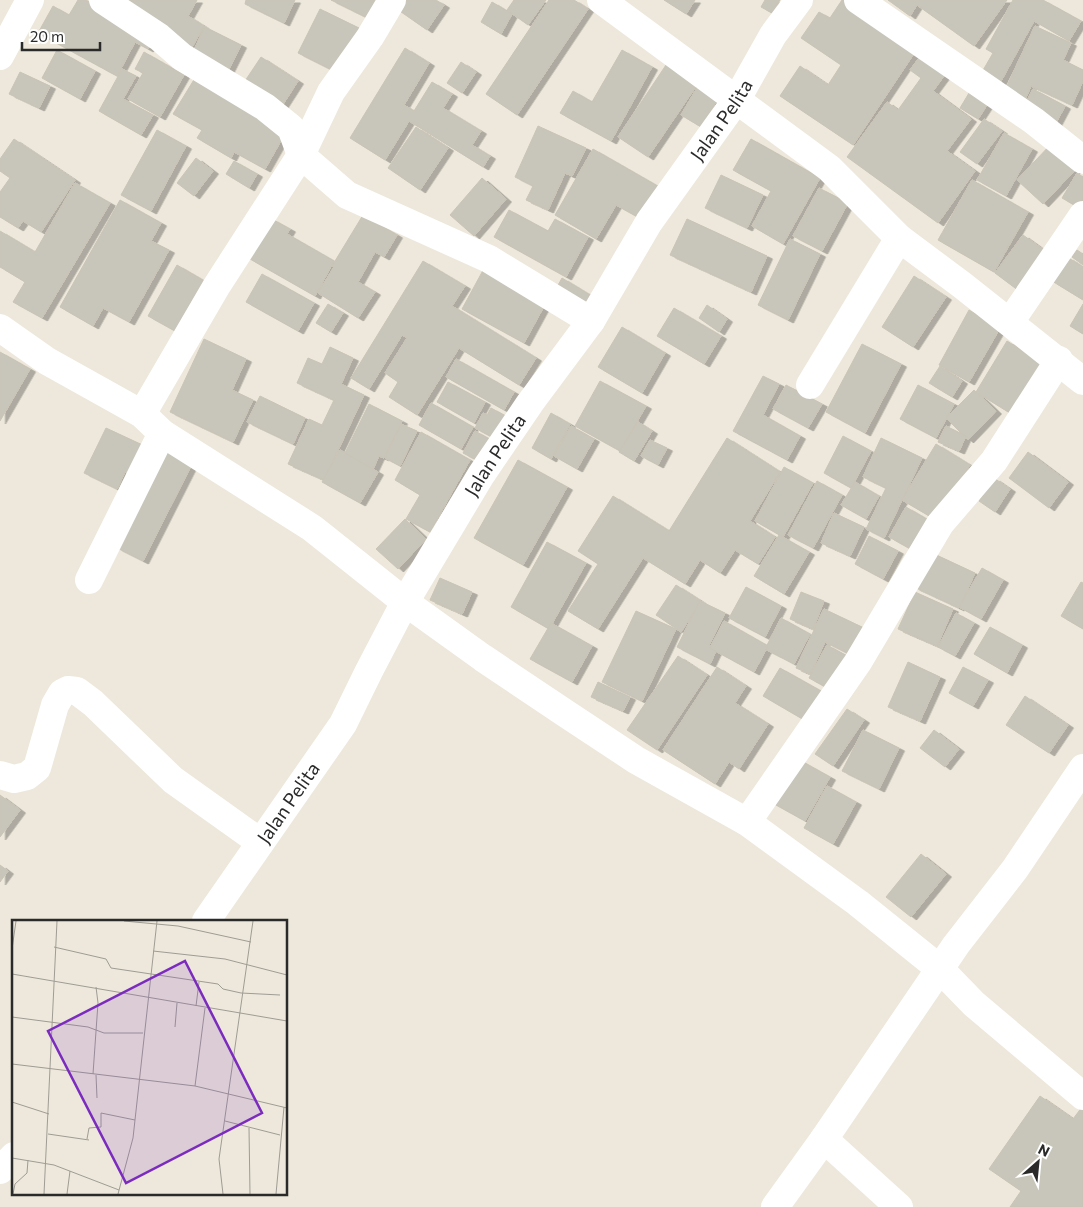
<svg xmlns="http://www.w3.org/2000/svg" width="1083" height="1207" viewBox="0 0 1083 1207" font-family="Commissioner,sans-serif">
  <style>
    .building { fill: #c8c6ba; stroke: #c9c4b5; filter: url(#shadow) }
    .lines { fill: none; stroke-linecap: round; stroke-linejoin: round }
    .street { stroke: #fff; stroke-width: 28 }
    .secondary { stroke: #fff; stroke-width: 28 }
    .labels { text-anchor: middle; stroke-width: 4.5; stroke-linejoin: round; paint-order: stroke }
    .street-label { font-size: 19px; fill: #2a2a2a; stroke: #fff }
    .inset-road { fill: none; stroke: #9f9c94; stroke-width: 1 }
    .view { fill: #7b2cbf; fill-opacity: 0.15; stroke: #7b2cbf; stroke-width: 2.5 }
    .inset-edge { fill: none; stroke: #2a2a2a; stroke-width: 2.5 }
  </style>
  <defs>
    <filter id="shadow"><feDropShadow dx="5.5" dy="3" stdDeviation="0" flood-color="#0004"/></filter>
  </defs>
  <rect width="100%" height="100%" fill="#ede8db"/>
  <g class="building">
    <path d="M78,0H86L154,37L148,49L135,42L117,76L38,33L53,6L69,15Z"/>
    <path d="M108,0H197L188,16L204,26L191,49Z"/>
    <path d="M246,0H295L284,23L245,4Z"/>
    <path d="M331,0H387L376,22Z"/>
    <path d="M399,0H436L444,5L427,30L394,7Z"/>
    <path d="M514,0H546L528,25L507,10Z"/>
    <path d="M549,0H574L588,9L517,115L486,94Z"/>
    <path d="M664,0H695L686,14Z"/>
    <path d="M765,0H780L772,13L761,7Z"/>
    <path d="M842,0H849L919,46L853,145L780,96L800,66L828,85L841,65L801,38L819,12L830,18Z"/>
    <path d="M888,0H1007L974,46L917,5L910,16Z"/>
    <path d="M1013,0H1043L1081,21L1069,41L1034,21L1000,83L982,72L993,53L986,49Z"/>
    <path d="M492,2L512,14L501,34L481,22Z"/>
    <path d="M320,9L361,29L340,74L298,53Z"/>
    <path d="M1035,26L1071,43L1063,60L1083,70V81L1072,105L1031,86L1025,100L1005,90Z"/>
    <path d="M205,27L241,45L226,75L190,58Z"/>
    <path d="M405,48L429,63L404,105L414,111L432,82L452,94L443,108L481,131L472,145L490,156L483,167L409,121L385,160L350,138Z"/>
    <path d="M57,50L95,71L80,99L42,78Z"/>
    <path d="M622,50L652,67L611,141L560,113L573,91L592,102Z"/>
    <path d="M144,52L184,75L160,117L128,99L143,73L135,69Z"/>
    <path d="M922,54L947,72L933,91L971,119L947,151L975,171L938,223L847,157L887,102L898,110L921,78L910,70Z"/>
    <path d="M261,57L298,81L280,109L243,84Z"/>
    <path d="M461,62L476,72L462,93L447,83Z"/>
    <path d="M666,65L697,85L648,157L618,137Z"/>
    <path d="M122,69L136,76L123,99L153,115L141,135L99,111Z"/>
    <path d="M20,72L50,86L39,108L9,94Z"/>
    <path d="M195,78L287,130L265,169L234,152L231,158L197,138L202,130L173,114Z"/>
    <path d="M697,88L717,100L701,127L681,115Z"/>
    <path d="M972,88L991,99L978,119L960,108Z"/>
    <path d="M1033,89L1065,106L1056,123L1024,106Z"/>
    <path d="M984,119L1002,131L977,164L960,152Z"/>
    <path d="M538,126L586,148L572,176L565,173L548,210L526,200L533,186L515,177Z"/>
    <path d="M416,127L448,148L420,190L388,168Z"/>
    <path d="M157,130L186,146L151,211L121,195Z"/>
    <path d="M1004,133L1032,149L1006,196L977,180Z"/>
    <path d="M14,139L75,180L41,232L23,221L18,228L0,217V192L10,178L0,171V159Z"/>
    <path d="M751,139L820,178L783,244L752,226L771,191L733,170Z"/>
    <path d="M1053,142L1079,166L1043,204L1017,180Z"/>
    <path d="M593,149L661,188L643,220L616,205L596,239L555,215Z"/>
    <path d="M196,158L213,171L194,196L177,183Z"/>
    <path d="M234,161L257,174L249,188L226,174Z"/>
    <path d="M1077,173L1083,177V205L1081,209L1062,198Z"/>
    <path d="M721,175L763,195L747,228L705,208Z"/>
    <path d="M482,178L506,199L474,236L450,215Z"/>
    <path d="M972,180L1028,212L994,272L938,240Z"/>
    <path d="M75,183L110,203L42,318L13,302L25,282L0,267V231L35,252Z"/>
    <path d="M819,188L848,203L822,251L793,236Z"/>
    <path d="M120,200L161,223L151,241L169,250L129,322L103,308L93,326L60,307Z"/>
    <path d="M509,210L548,231L555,219L588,237L566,277L494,237Z"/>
    <path d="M363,215L397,235L384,257L375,252L358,282L375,292L358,318L318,293L334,267L332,266Z"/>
    <path d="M272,219L290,229L287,234L334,261L315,296L250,259Z"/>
    <path d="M687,219L767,256L751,292L670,255Z"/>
    <path d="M1023,235L1052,256L1023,294L995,273Z"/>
    <path d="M790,239L820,254L788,320L758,305Z"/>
    <path d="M1077,250L1083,254V265L1072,257Z"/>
    <path d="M1067,257L1083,267V300L1052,281Z"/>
    <path d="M423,261L465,286L452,306L536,358L519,385L459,348L417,415L389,397L398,382L385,373L407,338L402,335L369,389L351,378Z"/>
    <path d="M487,263L549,297L524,343L462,309Z"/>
    <path d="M177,265L213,286L184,336L148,316Z"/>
    <path d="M262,274L314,303L298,331L246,302Z"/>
    <path d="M914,276L946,297L913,347L882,327Z"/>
    <path d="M562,278L590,295L580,312L552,296Z"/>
    <path d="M328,304L343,313L331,332L316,323Z"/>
    <path d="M1083,304V334L1070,326Z"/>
    <path d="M707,305L727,319L719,332L699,318Z"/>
    <path d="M674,308L721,336L704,364L657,336Z"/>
    <path d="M969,310L1000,328L969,382L939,365Z"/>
    <path d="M622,327L665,353L642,393L598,367Z"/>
    <path d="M204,339L246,359L232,390L253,400L233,442L170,412Z"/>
    <path d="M1007,341L1044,364L1013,415L976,392Z"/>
    <path d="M862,344L901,364L865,433L826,412Z"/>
    <path d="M330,347L353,358L341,384L364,395L324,480L288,464L309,419L322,425L334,400L297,383L308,358L322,364Z"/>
    <path d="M0,352L30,369L0,421Z"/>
    <path d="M456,359L514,392L504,410L446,377Z"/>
    <path d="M940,366L962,381L952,397L929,383Z"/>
    <path d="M763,376L779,384L763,415L800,436L787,460L733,431Z"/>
    <path d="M600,381L646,406L620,451L575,426Z"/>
    <path d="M448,382L485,402L474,423L437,402Z"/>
    <path d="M786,385L822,404L808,428L773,409Z"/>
    <path d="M918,385L954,404L936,438L900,419Z"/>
    <path d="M974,390L996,411L968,440L946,418Z"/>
    <path d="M260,396L305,418L293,444L247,422Z"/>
    <path d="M431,403L473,427L461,449L419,425Z"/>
    <path d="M369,404L402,421L384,458L379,456L373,469L344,455Z"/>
    <path d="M491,408L513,420L501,442L475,428L483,413L487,415Z"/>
    <path d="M551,413L570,424L551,459L532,448Z"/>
    <path d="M638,422L652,431L634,461L619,452Z"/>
    <path d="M401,424L417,431L400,466L385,458Z"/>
    <path d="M571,426L594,439L577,469L554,456Z"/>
    <path d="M946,426L966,436L959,451L938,442Z"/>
    <path d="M106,428L149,448L135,477L125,472L117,489L84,473Z"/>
    <path d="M475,431L495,442L482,463L463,453Z"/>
    <path d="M421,432L470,460L430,532L406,519L420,495L395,480Z"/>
    <path d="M843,436L871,451L851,488L824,473Z"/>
    <path d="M727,438L780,472L750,521L775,537L758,564L735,550L720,573L700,560L685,584L643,558L598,629L568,611L598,564L578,551L613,496L669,531Z"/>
    <path d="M881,438L922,458L884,538L866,529L886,488L863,477Z"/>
    <path d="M650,440L667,448L658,465L641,456Z"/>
    <path d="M936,444L970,465L936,520L902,500Z"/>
    <path d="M168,447L194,460L143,561L117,548Z"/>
    <path d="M340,450L378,472L360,503L322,482Z"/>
    <path d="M1028,452L1068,482L1049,508L1009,478Z"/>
    <path d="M518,460L567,487L523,565L474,538Z"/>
    <path d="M784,467L813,483L783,537L755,521Z"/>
    <path d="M994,478L1010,489L995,512L979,501Z"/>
    <path d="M817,481L842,495L813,548L788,535Z"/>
    <path d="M855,482L879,496L866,519L841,505Z"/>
    <path d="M906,507L930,521L914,551L889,537Z"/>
    <path d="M834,513L864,527L850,556L821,543Z"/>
    <path d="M405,519L426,539L398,569L376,549Z"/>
    <path d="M779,535L809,552L784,594L754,576Z"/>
    <path d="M869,536L898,551L883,579L855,564Z"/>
    <path d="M547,542L586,563L549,629L511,607Z"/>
    <path d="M930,552L975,573L959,608L914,587Z"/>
    <path d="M982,568L1003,580L981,619L959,607Z"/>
    <path d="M440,578L472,592L462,614L430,600Z"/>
    <path d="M1081,582L1083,583V629L1061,616Z"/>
    <path d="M676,585L701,601L681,632L656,615Z"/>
    <path d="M746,587L781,606L765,637L729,618Z"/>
    <path d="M801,592L824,601L813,629L790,619Z"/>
    <path d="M915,592L953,609L937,646L898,629Z"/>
    <path d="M700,601L725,613L709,645L717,649L710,664L677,647Z"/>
    <path d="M824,609L864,628L851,655L825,642L810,674L796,668Z"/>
    <path d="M636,611L676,629L642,701L602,682Z"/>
    <path d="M956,613L974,623L955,656L938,647Z"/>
    <path d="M781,618L810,634L794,664L765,649Z"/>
    <path d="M724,621L768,646L754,672L710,648Z"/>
    <path d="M551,623L592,646L572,682L530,659Z"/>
    <path d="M990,627L1022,645L1007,673L974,654Z"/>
    <path d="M827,645L849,657L831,690L809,678Z"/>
    <path d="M678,656L707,675L657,750L627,730Z"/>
    <path d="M908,662L940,677L920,721L888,707Z"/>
    <path d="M717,667L746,686L735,703L768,724L739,769L729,762L715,784L663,750Z"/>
    <path d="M963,667L988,680L973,706L949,693Z"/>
    <path d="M780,668L828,695L811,724L763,696Z"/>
    <path d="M598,682L630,697L623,711L591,697Z"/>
    <path d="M1025,696L1068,725L1049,753L1006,725Z"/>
    <path d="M847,709L864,720L833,766L815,754Z"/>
    <path d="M863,730L899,748L879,789L842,771Z"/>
    <path d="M934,730L959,749L945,767L920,748Z"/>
    <path d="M794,757L830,777L805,821L769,801Z"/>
    <path d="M827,786L856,802L833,844L804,828Z"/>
    <path d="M0,795L20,810L0,837Z"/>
    <path d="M921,854L946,874L911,917L886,897Z"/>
    <path d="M0,865L8,871L0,882Z"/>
    <path d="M1040,1096L1073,1119L1082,1107L1083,1108V1207H1010L1021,1191L989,1169Z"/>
  </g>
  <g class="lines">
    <g class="street">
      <path d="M103,0L159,37L182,57L265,107L291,128L301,155L347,195L489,259L591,321"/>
      <path d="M601,0L829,168L899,238L962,285L1083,381"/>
      <path d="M858,0L1034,121L1083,160"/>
      <path d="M0,56L30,0"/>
      <path d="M1010,322L1083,215"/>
      <path d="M0,328L47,361L142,414L162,433L312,528L405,602L483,658L565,713L636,760L747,822L858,903L940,969L974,1004L1083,1096"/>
      <path d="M810,385L899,238"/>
      <path d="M142,414L216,287L301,155L331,92L370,37L392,0"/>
      <path d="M89,580L162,433"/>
      <path d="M0,775L14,779L27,776L37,768L55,705L62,693L68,690L77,691L93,703L173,780L260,842"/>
      <path d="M747,822L858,662L940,524L994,461L1059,360"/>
      <path d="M824,1139L899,1207"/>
      <path d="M775,1207L824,1139L956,945L1015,869L1083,768"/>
    </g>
    <g class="secondary">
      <path id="s1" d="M206,921L343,724L369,671L405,602L481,475L530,403L591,321L649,222L737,99L773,35L799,0"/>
      <path d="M0,1170L14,1156"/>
    </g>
  </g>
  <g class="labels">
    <g class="street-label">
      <text dy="7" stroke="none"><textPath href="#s1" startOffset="954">Jalan Pelita</textPath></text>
      <text dy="7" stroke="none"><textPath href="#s1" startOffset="549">Jalan Pelita</textPath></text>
      <text dy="7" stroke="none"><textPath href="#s1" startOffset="144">Jalan Pelita</textPath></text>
    </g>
  </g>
  <g transform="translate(12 920)">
    <rect width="275" height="275" fill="#ede8db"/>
    <path class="inset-road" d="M112,1L166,6L239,22M42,27L94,39L99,48L206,64L211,69L229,73L268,75M0,29L4,1M141,31L213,39L275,55M0,54L275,101M184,86L187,62M0,97L76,107L92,113H131M163,107L165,83M0,144L183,166L275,188M81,154L86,83L84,67M84,155L85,178M183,166L193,88M0,182L37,194M213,201L268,215M237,208L238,274M36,214L77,220M75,219L77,208L89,207V193L123,200M0,238L42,245L107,270M1,274L3,264L15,253L16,240M32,274L45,1M55,274L58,251M106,274L121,218L145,1M211,274L207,239L241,1M264,274L272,187"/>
    <path class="view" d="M173,41L250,193L114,263L36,111Z"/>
    <rect width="275" height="275" class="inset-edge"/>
  </g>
  <g transform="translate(1038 1162) rotate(27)" stroke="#ffffff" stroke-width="4" paint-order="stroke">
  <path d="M0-4L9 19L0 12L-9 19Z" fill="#2a2a2a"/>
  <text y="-8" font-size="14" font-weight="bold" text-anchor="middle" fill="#2a2a2a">N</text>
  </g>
  <path d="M22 42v8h78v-8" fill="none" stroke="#2a2a2a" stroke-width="2.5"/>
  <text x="30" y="42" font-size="15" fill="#2a2a2a" stroke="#ffffff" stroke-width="4" paint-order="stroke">20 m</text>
</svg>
